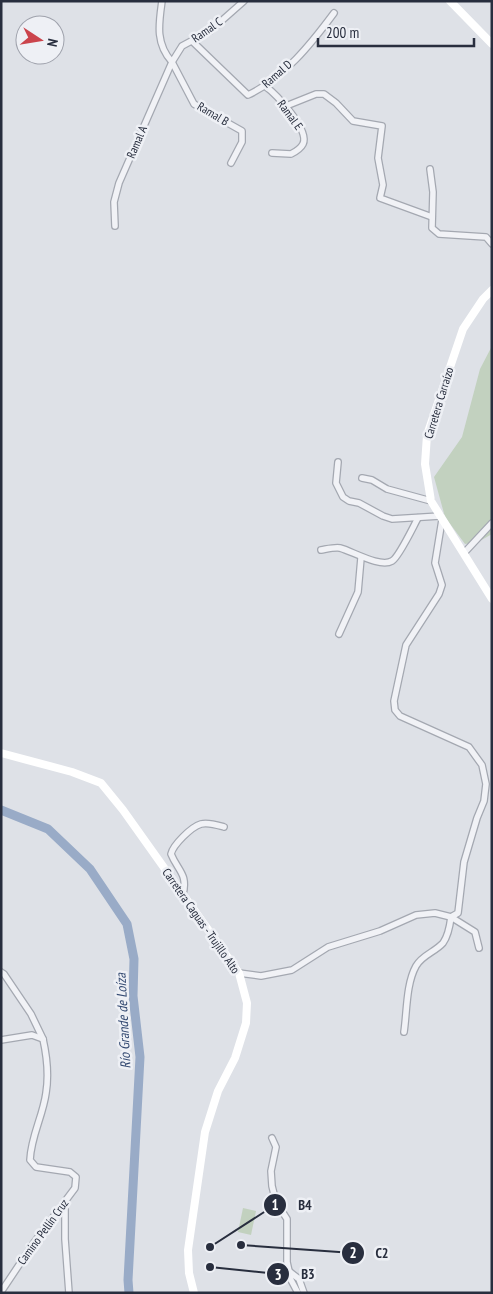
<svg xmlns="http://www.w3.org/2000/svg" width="493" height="1294" viewBox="0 0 493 1294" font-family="'PT Sans Narrow',sans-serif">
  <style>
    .green { fill: #c2d1bf }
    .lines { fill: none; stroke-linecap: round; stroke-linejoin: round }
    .river { stroke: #99abc7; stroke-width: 9 }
    .street-casing { stroke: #a4a8b1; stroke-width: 8 }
    .street { stroke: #f1f2f6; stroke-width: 5.5 }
    .secondary { stroke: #fff; stroke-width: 8 }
    .labels { text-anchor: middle; stroke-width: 5; stroke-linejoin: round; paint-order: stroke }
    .street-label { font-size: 12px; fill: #282e3e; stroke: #eef0f5 }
    .water-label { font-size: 14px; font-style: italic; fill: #334971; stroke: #eef0f5 }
    .leader { fill: none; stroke: #282e3e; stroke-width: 2 }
    .callout-dot { fill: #282e3e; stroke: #eef0f5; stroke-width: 2 }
    .mark-label { font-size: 15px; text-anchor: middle; font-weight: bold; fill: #fff }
    .callout-label { font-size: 14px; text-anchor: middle; font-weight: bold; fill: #282e3e; stroke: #eef0f5; stroke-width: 5; stroke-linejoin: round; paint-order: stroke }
  </style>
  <rect width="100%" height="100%" fill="#dee1e7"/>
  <g class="green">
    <path d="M492,346V534L478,542L465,544L445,517L434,477L462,437L480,369Z"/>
    <path d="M243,1208L256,1211L251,1235L238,1232Z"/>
  </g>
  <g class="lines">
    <path class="river" d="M1,810L48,829L90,869L127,924L134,959L133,996L140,1057L128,1280L129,1293"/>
    <defs>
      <g id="street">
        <path d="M162,1C159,23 155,43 172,62L194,104L242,131V142L231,163"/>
        <path d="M192,41L248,95C284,78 311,44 334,13"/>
        <path d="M265,86C276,94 310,130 303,144C301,148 295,152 291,154L272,153"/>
        <path d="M286,106L316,94H324L336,103L353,121L382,126L378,158L383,185L380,198L432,217"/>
        <path d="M430,169L433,192L432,228L439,234L486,237L492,244"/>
        <path d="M115,226L114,202L119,183L172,62L182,46L210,31L244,1"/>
        <path d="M338,462L336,483L343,497L349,501L359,503L383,516L392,519L440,516"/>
        <path d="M362,478L372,480L387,489L431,501"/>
        <path d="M442,520L435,563L442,585L439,594L406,645L394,701L395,710L400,716L469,747L482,765L486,784L484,801L477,818L464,862L458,913L451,917"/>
        <path d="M321,550C327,549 335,547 340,548C352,551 380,568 392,561C399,557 413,527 418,518"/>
        <path d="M464,553L492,523"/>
        <path d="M339,634L358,592L361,558"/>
        <path d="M183,894C188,874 178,871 171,854C173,845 191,827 201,824C208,822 217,825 224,827"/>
        <path d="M1,972L4,974L31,1014L43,1039"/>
        <path d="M239,973L261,976L292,970L328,947L380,931L416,915L435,913L451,917L475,932L479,948"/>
        <path d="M404,1032C407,1012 406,984 416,966C422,955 435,952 443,943C448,936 450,925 451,917"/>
        <path d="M1,1040L32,1035L43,1039C47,1057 49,1075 46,1093C43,1116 31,1136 30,1160L36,1167L70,1172L76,1177L75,1188L33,1244L1,1292"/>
        <path d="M272,1138L276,1147L271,1171L272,1186L276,1202L287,1219V1262L291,1280L298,1293"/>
        <path d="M65,1203V1239L69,1293"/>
        <path d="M290,1272L299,1279L304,1293"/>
      </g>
    </defs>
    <use href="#street" class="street-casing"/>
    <use href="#street" class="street"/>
    <g class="secondary">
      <path d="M450,1L492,44"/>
      <path d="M492,290L483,299L463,329L427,435L425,464L431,501L492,599"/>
      <path d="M1,753L72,772L101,783L123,810L239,973L247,1003L246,1023L235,1058L218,1091L205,1132L188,1250L189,1273L194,1293"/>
    </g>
  </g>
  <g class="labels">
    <g class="street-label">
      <text transform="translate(207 30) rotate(-35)" y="4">Ramal C</text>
      <text transform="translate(277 74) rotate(-41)" y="4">Ramal D</text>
      <text transform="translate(213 114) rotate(31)" y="4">Ramal B</text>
      <text transform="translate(290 115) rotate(54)" y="4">Ramal E</text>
      <text transform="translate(137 142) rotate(-67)" y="4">Ramal A</text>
      <text transform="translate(439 403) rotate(-73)" y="4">Carretera Carraízo</text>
      <text transform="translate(201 921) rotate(55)" y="4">Carretera Caguas - Trujillo Alto</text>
      <text transform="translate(43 1232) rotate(-54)" y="4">Camino Pellín Cruz</text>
    </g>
    <g class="water-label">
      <text transform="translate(123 1021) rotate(-93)" y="5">Río Grande de Loíza</text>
    </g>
  </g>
  <path class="leader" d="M210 1247L275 1205M241 1245L353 1253M210 1267L278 1274"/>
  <g class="callout-dot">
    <circle cx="210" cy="1247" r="5"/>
    <circle cx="241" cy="1245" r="5"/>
    <circle cx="210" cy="1267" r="5"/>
    <circle cx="275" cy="1205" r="12"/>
    <circle cx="353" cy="1253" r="12"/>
    <circle cx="278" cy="1274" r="12"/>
  </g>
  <g class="mark-label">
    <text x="275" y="1210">1</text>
    <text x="353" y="1258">2</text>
    <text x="278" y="1280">3</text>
  </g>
  <g class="callout-label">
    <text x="305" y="1210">B4</text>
    <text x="382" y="1258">C2</text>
    <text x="308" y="1279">B3</text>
  </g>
  <rect width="493" height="1294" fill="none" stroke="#282e3e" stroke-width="5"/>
  <g transform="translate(40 40) rotate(102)"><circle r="24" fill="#eef0f5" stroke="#9fa2ac"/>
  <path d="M0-4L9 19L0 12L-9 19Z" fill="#cb444c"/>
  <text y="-8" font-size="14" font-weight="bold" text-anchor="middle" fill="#282e3e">N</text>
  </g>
  <path d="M318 38v8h156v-8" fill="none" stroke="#282e3e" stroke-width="2.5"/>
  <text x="326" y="38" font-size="15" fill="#282e3e" stroke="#eef0f5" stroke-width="4" paint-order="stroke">200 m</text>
</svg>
